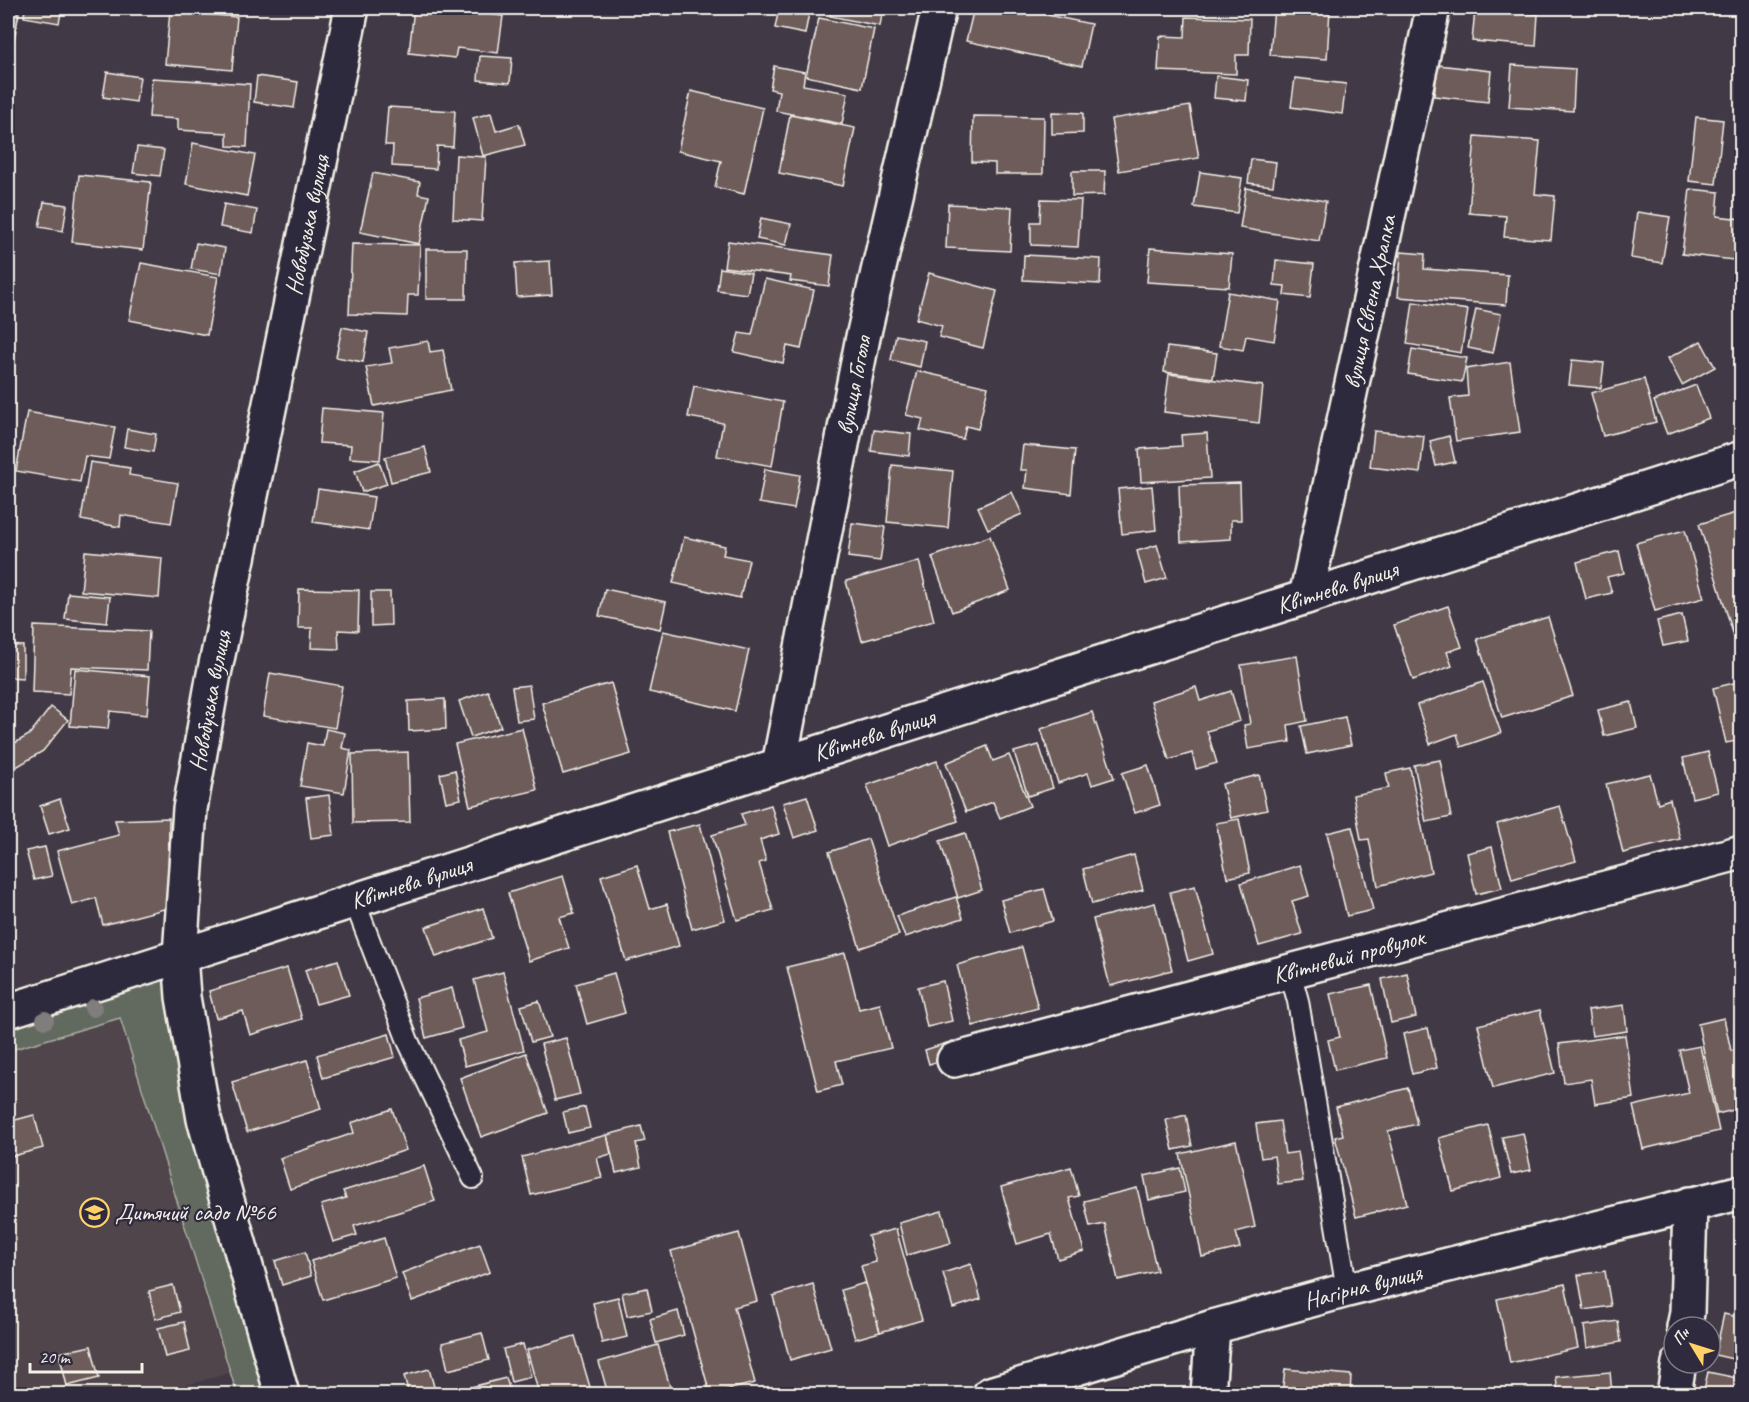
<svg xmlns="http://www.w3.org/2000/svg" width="1749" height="1402" viewBox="0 0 1749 1402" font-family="Caveat,sans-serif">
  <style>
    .built { fill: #4f444c }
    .green { fill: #626a5e; stroke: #abaea3; stroke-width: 1.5 }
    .building { fill: #6d5c5a; stroke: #f4f1e8; stroke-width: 1.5 }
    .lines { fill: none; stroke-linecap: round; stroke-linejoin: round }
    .lane-casing { stroke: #f4f1e8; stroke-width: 24 }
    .street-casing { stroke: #f4f1e8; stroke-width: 38 }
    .lane { stroke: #2f2a3d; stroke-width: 20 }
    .street { stroke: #2f2a3d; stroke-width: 33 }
    .tree { fill: #807d7d }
    .labels { text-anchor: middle; stroke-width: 4.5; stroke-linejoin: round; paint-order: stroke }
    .street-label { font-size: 24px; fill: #f4f1e8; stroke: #2f2a3d }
    .poi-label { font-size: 24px; fill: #f4f1e8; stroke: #2f2a3d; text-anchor: start }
  </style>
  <rect width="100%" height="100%" fill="#423946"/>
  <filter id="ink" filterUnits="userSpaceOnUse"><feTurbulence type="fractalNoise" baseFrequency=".0167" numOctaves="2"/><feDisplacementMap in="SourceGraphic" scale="12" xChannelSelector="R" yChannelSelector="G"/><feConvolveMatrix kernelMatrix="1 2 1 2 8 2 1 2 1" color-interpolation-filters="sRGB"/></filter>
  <g filter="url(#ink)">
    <path class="built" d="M119,1018L229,1373L156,1394H8V1051Z"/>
    <path class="green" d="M162,979L169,987L272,1394H237L120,1018L8,1051V1024Z"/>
    <g class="building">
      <path d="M25,8H62L59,23L24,17Z"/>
      <path d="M414,8H431L503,16L498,53L457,48L455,58L409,53Z"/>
      <path d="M779,8L809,13L805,34L775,28Z"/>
      <path d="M831,8H883L880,26L830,16Z"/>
      <path d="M974,8H1013L1091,24L1082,66L966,41Z"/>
      <path d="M1274,8L1330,9L1327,59L1270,55Z"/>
      <path d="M1475,10L1538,14L1536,46L1472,41Z"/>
      <path d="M8,11L19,13L8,71Z"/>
      <path d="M170,11L237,17L232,70L165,64Z"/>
      <path d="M1186,17L1250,19L1249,55H1236V74L1158,71L1160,36L1185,37Z"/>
      <path d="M819,18L874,29L862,88L806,76Z"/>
      <path d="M480,56L512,58L510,83L478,80Z"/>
      <path d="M1438,65L1491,71L1488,102L1434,96Z"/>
      <path d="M1512,65L1575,69L1573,111L1509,107Z"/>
      <path d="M774,66L805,72L803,85L848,93L842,124L776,111L779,91L770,89Z"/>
      <path d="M107,72L140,77L136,102L103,97Z"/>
      <path d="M257,76L298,82L294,108L254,102Z"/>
      <path d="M1216,76L1248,80L1246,101L1214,98Z"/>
      <path d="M152,78L250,84L247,147L227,146V133L178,130V119L149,117Z"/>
      <path d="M1295,78L1346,84L1342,114L1291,107Z"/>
      <path d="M691,91L763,108L744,194L715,187L721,161L678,151Z"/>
      <path d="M1190,106L1199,158L1119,171L1111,119Z"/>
      <path d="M388,107L455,111L453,147L437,146L436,169L392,166L393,145H385Z"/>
      <path d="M1052,112L1083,113V133L1052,134Z"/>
      <path d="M491,113L496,131L519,124L525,145L483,156L473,118Z"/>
      <path d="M8,115L16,117L8,154Z"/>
      <path d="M790,115L855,128L843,186L779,173Z"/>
      <path d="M973,116L1044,117L1043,174H995V163L972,162Z"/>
      <path d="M1696,117L1723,120L1716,184L1689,181Z"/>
      <path d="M1475,136L1540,141L1535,194L1555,196L1551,240L1504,237L1506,216L1469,213Z"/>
      <path d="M193,143L255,155L247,196L186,184Z"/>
      <path d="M137,147L164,150L160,176L133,173Z"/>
      <path d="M456,155L486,157L482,221L453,219Z"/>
      <path d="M1251,159L1276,162L1273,186L1248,183Z"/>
      <path d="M1072,171H1105L1104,195L1072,196Z"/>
      <path d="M1200,172L1242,178L1237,213L1194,207Z"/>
      <path d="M373,173L420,182L418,194L429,196L419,244L360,232Z"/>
      <path d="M79,175L151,182L143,250L72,242Z"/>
      <path d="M1246,188L1326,201L1319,241L1240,228Z"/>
      <path d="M1690,189L1719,192L1717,216L1742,219V261L1682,254Z"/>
      <path d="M1041,199L1081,200L1078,247L1031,245V222H1040Z"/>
      <path d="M44,202L67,205L63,231L39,227Z"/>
      <path d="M224,204L257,210L253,233L220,227Z"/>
      <path d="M948,204L1012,207L1010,251L946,248Z"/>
      <path d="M1637,212L1670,217L1662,263L1631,258Z"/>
      <path d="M761,218L791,224L786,245L757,239Z"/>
      <path d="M728,241L833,255L829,286L790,281L791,276L724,267Z"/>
      <path d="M196,243L225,248L221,274L191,269Z"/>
      <path d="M352,244L420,245L418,295H408L407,316L349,314Z"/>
      <path d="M1150,248L1232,254L1229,287L1147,282Z"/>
      <path d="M426,249H467L466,299H426Z"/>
      <path d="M1401,252L1425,254L1424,269L1508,275L1506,305L1398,297Z"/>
      <path d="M1024,255L1101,259L1100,284L1023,280Z"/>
      <path d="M1276,260L1314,264L1310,298L1284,295L1285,286L1274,285Z"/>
      <path d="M550,261L552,295L517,297L515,263Z"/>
      <path d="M141,263L218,277L207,335L129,320Z"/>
      <path d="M720,268L751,273L747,294L717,290Z"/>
      <path d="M929,273L997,291L983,348L939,337L942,326L916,319Z"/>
      <path d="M765,279L814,290L801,349L787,346L783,363L734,352L739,333L752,335Z"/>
      <path d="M1228,292L1280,301L1274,341L1246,336L1243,350L1219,346Z"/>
      <path d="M1413,302L1468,310L1461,353L1407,344Z"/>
      <path d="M1476,309L1501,314L1493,353L1468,348Z"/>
      <path d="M342,327L368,332L363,362L336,357Z"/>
      <path d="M896,335L925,341L920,367L891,360Z"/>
      <path d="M428,341L430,352L443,350L451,390L374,406L366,367L392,363L389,348Z"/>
      <path d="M1701,341L1715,367L1682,385L1668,358Z"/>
      <path d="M1167,347L1217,353L1213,378L1164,372Z"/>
      <path d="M1412,349L1467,358L1462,382L1408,374Z"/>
      <path d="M1572,360L1604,363L1601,388L1569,385Z"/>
      <path d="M1510,362L1520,432L1456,441L1450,398L1468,396L1466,369Z"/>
      <path d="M917,371L988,387L978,429L966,426L963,439L920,430L923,419L906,415Z"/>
      <path d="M1169,374L1263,386L1259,423L1164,412Z"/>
      <path d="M1644,379L1656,422L1603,436L1591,393Z"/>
      <path d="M1696,385L1709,418L1667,434L1654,401Z"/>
      <path d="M694,386L783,402L772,466L717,456L723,423L688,417Z"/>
      <path d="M322,408L384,413L380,460L350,458L351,445L319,443Z"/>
      <path d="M27,412L115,427L109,459L85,456L80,482L16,471Z"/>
      <path d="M127,429L156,434L153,452L124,447Z"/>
      <path d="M874,430L911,434L909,456L871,451Z"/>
      <path d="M1374,431L1424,436L1420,473L1370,467Z"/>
      <path d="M1207,433L1210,478L1141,482L1139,449L1182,446L1181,435Z"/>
      <path d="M1449,436L1455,462L1436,466L1430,441Z"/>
      <path d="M1023,445L1075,450L1071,494L1025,488L1027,470H1020Z"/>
      <path d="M425,447L431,472L391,482L385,457Z"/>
      <path d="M90,462L130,468L129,475L178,483L171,523L121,515L120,527L81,520Z"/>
      <path d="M379,462L387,484L362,492L355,471Z"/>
      <path d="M892,465L953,471L948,528L887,522Z"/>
      <path d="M765,469L800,475L794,509L759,503Z"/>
      <path d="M1240,483L1241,520H1231V539L1181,542L1179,485Z"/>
      <path d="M1152,486L1156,530L1122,534L1118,489Z"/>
      <path d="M318,489L374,497L369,530L313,522Z"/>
      <path d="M1012,492L1022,514L988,529L978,507Z"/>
      <path d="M1742,511V634L1734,636L1699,524Z"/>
      <path d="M852,523L885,527L880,561L848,557Z"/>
      <path d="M1685,530L1704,598L1655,611L1636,543Z"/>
      <path d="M990,536L1010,590L952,612L932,557Z"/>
      <path d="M684,537L725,546L723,555L749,560L740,598L673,583Z"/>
      <path d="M1157,545L1167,578L1146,584L1137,551Z"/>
      <path d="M85,551L162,558L159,598L81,591Z"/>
      <path d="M1619,551L1624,573L1607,577L1612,593L1586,599L1577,562Z"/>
      <path d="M919,561L934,621L862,641L846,581Z"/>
      <path d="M299,589L359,590L358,631L338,630L339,649L311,648L312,628H298Z"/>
      <path d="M605,589L666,602L660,629L599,616Z"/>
      <path d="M371,592H390L391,625L371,626Z"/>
      <path d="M68,593L110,597L107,623L65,619Z"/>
      <path d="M1448,606L1462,647L1447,652L1452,666L1413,680L1394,625Z"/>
      <path d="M1682,615L1688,641L1663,646L1657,621Z"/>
      <path d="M1548,617L1573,696L1502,718L1477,639Z"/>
      <path d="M34,626L149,631L147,670L71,667L69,694L32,692Z"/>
      <path d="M663,631L749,650L735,711L649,692Z"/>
      <path d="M8,645L23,646V678L8,677Z"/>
      <path d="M1297,656L1307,721L1288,725L1290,742L1248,749L1244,725L1250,724L1241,665Z"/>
      <path d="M75,669L150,676L147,715L110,711L108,729L70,726Z"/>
      <path d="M270,673L342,686L335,728L263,716Z"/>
      <path d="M1742,681V740L1726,743L1713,688Z"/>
      <path d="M1483,682L1501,733L1461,747L1457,734L1430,744L1417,705Z"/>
      <path d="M611,683L631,754L563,774L542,703Z"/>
      <path d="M529,685L534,719L517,721L512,687Z"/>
      <path d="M1196,687L1200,701L1231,691L1240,721L1207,731L1217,763L1196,769L1192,753L1169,760L1151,701Z"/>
      <path d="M488,691L501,727L471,737L459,701Z"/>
      <path d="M445,699L446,729L409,731L408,701Z"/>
      <path d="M1631,702L1637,728L1604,736L1598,710Z"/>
      <path d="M51,707L68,720L43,751L8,772V747L29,735Z"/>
      <path d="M1092,712L1114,778L1092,785L1088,773L1058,783L1041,729Z"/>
      <path d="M1345,717L1351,745L1307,754L1301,726Z"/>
      <path d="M522,728L537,790L470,806L455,744Z"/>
      <path d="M326,729L345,733L342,748L351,750L344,793L300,786L307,743L323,746Z"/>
      <path d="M1039,745L1053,788L1028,796L1014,752Z"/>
      <path d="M987,746L993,761L1009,755L1030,806L1000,818L993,802L966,812L946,763Z"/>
      <path d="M408,752L410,822L353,823L352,754Z"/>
      <path d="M1708,752L1718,792L1692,798L1683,758Z"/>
      <path d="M1440,760L1451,817L1426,822L1414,765Z"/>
      <path d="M937,761L958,821L887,846L867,785Z"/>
      <path d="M1148,765L1160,805L1135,813L1122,773Z"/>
      <path d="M1410,768L1431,872L1378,886L1369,839L1361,840L1353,795L1389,788L1386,773Z"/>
      <path d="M455,770L461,799L446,802L440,774Z"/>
      <path d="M1742,771V800L1735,773Z"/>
      <path d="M1650,774L1658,803L1670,799L1680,839L1623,853L1606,784Z"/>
      <path d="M1259,775L1267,810L1231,818L1222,784Z"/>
      <path d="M329,795L334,835L311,838L306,798Z"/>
      <path d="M807,796L818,830L794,838L783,803Z"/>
      <path d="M60,799L70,828L49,834L40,806Z"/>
      <path d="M771,805L779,834L760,840L766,861L759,863L773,910L737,920L712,835L745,825L741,814Z"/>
      <path d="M1560,806L1576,861L1512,879L1497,824Z"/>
      <path d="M169,818L168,908L103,925L96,898L72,905L57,851L119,835L115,820Z"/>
      <path d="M1239,819L1250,873L1227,878L1216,823Z"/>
      <path d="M700,824L725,920L692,929L667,832Z"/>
      <path d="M1352,827L1373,910L1347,916L1327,833Z"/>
      <path d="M965,833L982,890L958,898L940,841Z"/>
      <path d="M868,839L899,935L860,948L829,852Z"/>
      <path d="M45,847L52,876L34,880L26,851Z"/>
      <path d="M1492,847L1502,888L1476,894L1467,853Z"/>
      <path d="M1134,855L1143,890L1092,904L1083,869Z"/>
      <path d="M637,865L650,909L667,904L679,946L626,961L601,876Z"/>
      <path d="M1300,865L1309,896L1292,901L1302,934L1259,946L1241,883Z"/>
      <path d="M563,876L574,913L559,917L569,948L529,961L508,893Z"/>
      <path d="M1195,886L1213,954L1188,961L1170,892Z"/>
      <path d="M1044,889L1053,921L1010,933L1001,900Z"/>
      <path d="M956,897L963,918L905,937L897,916Z"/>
      <path d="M1155,903L1172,970L1110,986L1093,919Z"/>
      <path d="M483,908L492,938L436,957L426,927Z"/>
      <path d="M1022,947L1038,1008L973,1026L957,965Z"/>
      <path d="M845,953L859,1009L880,1004L891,1048L836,1061L842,1085L818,1091L787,967Z"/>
      <path d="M338,960L349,995L316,1004L305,970Z"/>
      <path d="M287,968L302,1019L250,1035L243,1011L216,1018L209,991Z"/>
      <path d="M503,972L524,1050L465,1066L458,1040L488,1032L474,980Z"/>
      <path d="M614,973L625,1013L587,1024L576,984Z"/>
      <path d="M1407,973L1416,1017L1391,1023L1382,979Z"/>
      <path d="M943,981L952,1021L927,1027L918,987Z"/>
      <path d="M1371,985L1387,1058L1335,1070L1328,1040L1340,1037L1330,994Z"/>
      <path d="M452,988L462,1028L426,1038L416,998Z"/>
      <path d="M539,1001L550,1037L531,1042L521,1006Z"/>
      <path d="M1624,1005L1627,1031L1592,1036L1588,1010Z"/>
      <path d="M1540,1010L1555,1073L1493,1088L1478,1025Z"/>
      <path d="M1724,1018L1731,1051L1742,1048V1108L1717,1114L1698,1024Z"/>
      <path d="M1428,1028L1437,1068L1412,1074L1403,1034Z"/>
      <path d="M389,1034L395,1057L323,1078L317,1055Z"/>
      <path d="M1625,1035L1634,1098L1595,1104L1591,1079L1564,1083L1559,1044Z"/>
      <path d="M566,1038L580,1094L555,1100L541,1044Z"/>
      <path d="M953,1041L958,1056L929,1064L925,1050Z"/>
      <path d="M1700,1046L1719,1131L1643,1149L1633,1106L1689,1093L1679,1050Z"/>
      <path d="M526,1053L548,1113L481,1137L460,1078Z"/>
      <path d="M307,1060L321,1109L247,1132L232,1082Z"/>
      <path d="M1408,1088L1417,1124L1388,1131L1407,1204L1356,1217L1335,1137L1343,1135L1336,1107Z"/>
      <path d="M585,1107L590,1128L568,1133L563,1112Z"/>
      <path d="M392,1109L406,1150L290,1189L280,1158L354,1133L351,1123Z"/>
      <path d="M34,1115L43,1148L9,1157L8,1122Z"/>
      <path d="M1186,1115L1192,1146L1173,1150L1166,1120Z"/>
      <path d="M1280,1121L1285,1154L1298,1152L1303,1181L1278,1184L1274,1156L1261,1158L1256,1124Z"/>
      <path d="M1488,1125L1501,1178L1453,1191L1439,1138Z"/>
      <path d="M641,1126L645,1141L636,1143L641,1167L616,1173L607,1135Z"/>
      <path d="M1523,1133L1531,1170L1511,1174L1502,1137Z"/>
      <path d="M607,1135L611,1154L597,1158L602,1178L531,1195L522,1157Z"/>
      <path d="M1236,1141L1255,1227L1236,1232L1240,1248L1202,1257L1180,1154Z"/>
      <path d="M424,1166L435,1201L354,1226L357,1235L333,1242L321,1205L346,1198L343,1191Z"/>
      <path d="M1071,1167L1079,1196L1069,1198L1084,1251L1058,1259L1051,1234L1017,1244L1001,1187Z"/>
      <path d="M1180,1168L1185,1192L1149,1200L1144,1176Z"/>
      <path d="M1137,1188L1157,1271L1118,1280L1105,1224L1090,1227L1084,1201Z"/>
      <path d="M942,1211L951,1243L907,1255L899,1223Z"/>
      <path d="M896,1229L922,1320L880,1332L861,1266L876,1262L868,1236Z"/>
      <path d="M739,1233L757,1301L734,1307L755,1383L710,1394L671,1251Z"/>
      <path d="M384,1238L396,1278L323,1300L311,1261Z"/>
      <path d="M480,1244L490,1272L412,1301L402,1273Z"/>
      <path d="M305,1252L311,1276L282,1285L275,1261Z"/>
      <path d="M971,1264L981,1299L953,1308L943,1273Z"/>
      <path d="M1605,1271L1611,1306L1584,1310L1578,1275Z"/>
      <path d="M865,1283L880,1332L855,1339L841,1290Z"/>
      <path d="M813,1284L831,1348L790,1360L773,1296Z"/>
      <path d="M1565,1284L1578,1348L1510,1363L1497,1299Z"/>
      <path d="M173,1285L180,1312L155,1319L149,1291Z"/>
      <path d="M647,1288L652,1311L627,1316L622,1293Z"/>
      <path d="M618,1297L627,1337L602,1343L593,1303Z"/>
      <path d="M678,1311L684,1335L656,1343L650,1319Z"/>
      <path d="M1724,1314L1742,1318V1361L1715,1355Z"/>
      <path d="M1618,1321L1621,1342L1587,1348L1584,1326Z"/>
      <path d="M184,1322L190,1351L165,1357L158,1328Z"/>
      <path d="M482,1333L489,1360L448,1370L442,1343Z"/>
      <path d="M575,1336L592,1394H539L527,1350Z"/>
      <path d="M523,1344L531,1377L511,1382L503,1349Z"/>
      <path d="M658,1345L672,1394H608L599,1362Z"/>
      <path d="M91,1346L99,1378L67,1386L59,1353Z"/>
      <path d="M429,1369L435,1390L409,1394L404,1376Z"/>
      <path d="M1285,1369L1351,1375L1350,1394H1282Z"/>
      <path d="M1610,1372L1612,1394H1558L1556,1377Z"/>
      <path d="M1708,1372L1742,1379V1394H1703Z"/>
      <path d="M506,1378L511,1394H444Z"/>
      <path d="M1514,1390L1516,1394H1495Z"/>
    </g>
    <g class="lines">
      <defs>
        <g id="lane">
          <path d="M354,900L408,1041L473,1178"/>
          <path d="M1290,972L1298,1001L1347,1290"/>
        </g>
        <g id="street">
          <path id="s1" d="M1306,597L1433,8"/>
          <path id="s2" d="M779,765L863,337L939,8"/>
          <path id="s3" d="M8,1011L1742,458"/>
          <path id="s4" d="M954,1060L1742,852"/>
          <path d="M1684,1327L1687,1313L1690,1204"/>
          <path id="s5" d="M282,1394L204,1119L183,997L180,955L190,809L213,679L352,8"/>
          <path id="s6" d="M990,1394L1213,1327L1347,1290L1742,1192"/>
          <path d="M1208,1394L1213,1327"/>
          <path d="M1674,1394L1679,1363"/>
        </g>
      </defs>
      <use href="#lane" class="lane-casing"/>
      <use href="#street" class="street-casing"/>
      <use href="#lane" class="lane"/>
      <use href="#street" class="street"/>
    </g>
    <g class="tree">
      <circle cx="93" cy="1008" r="9"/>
      <circle cx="45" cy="1020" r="9"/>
    </g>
  </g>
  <defs>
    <symbol id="school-ring" viewBox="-11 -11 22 22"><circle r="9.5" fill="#2f2a3d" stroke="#ffd166" stroke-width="1.5"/><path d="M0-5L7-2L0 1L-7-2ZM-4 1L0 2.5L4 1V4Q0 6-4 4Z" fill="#ffd166"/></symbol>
  </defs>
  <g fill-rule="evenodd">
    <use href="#school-ring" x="78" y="1196" width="33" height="33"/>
  </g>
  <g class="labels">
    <g class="street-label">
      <text dy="8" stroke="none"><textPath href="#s5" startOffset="1194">Новобузька вулиця</textPath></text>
      <text dy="8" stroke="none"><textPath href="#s1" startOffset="302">вулиця Євгена Храпка</textPath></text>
      <text dy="8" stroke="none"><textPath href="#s2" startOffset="387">вулиця Гоголя</textPath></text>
      <text dy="8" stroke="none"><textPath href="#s3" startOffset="1395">Квітнева вулиця</textPath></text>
      <text dy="8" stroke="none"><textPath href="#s5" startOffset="708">Новобузька вулиця</textPath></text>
      <text dy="8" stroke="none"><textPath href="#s3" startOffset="909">Квітнева вулиця</textPath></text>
      <text dy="8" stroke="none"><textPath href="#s3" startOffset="423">Квітнева вулиця</textPath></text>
      <text dy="8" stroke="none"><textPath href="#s4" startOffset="408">Квітневий провулок</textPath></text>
      <text dy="8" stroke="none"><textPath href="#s6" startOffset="388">Нагірна вулиця</textPath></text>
    </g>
    <g class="poi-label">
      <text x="115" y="1220">Дитячий садо №66</text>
    </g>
  </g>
  <rect width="1749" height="1402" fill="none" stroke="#2f2a3d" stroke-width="30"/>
  <rect x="15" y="15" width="1719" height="1372" fill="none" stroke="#f4f1e8" stroke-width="2" filter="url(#ink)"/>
  <g transform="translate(1692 1345) rotate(308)"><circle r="28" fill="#2f2a3d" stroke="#7e7a81" stroke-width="1.5"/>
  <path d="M0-4.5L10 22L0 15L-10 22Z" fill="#ffd166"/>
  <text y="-9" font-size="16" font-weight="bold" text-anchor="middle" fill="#f4f1e8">Пн</text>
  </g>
  <path d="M30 1363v9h112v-9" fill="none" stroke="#f4f1e8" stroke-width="3"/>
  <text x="39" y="1363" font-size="18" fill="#f4f1e8" stroke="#2f2a3d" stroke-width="4.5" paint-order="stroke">20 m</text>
</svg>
